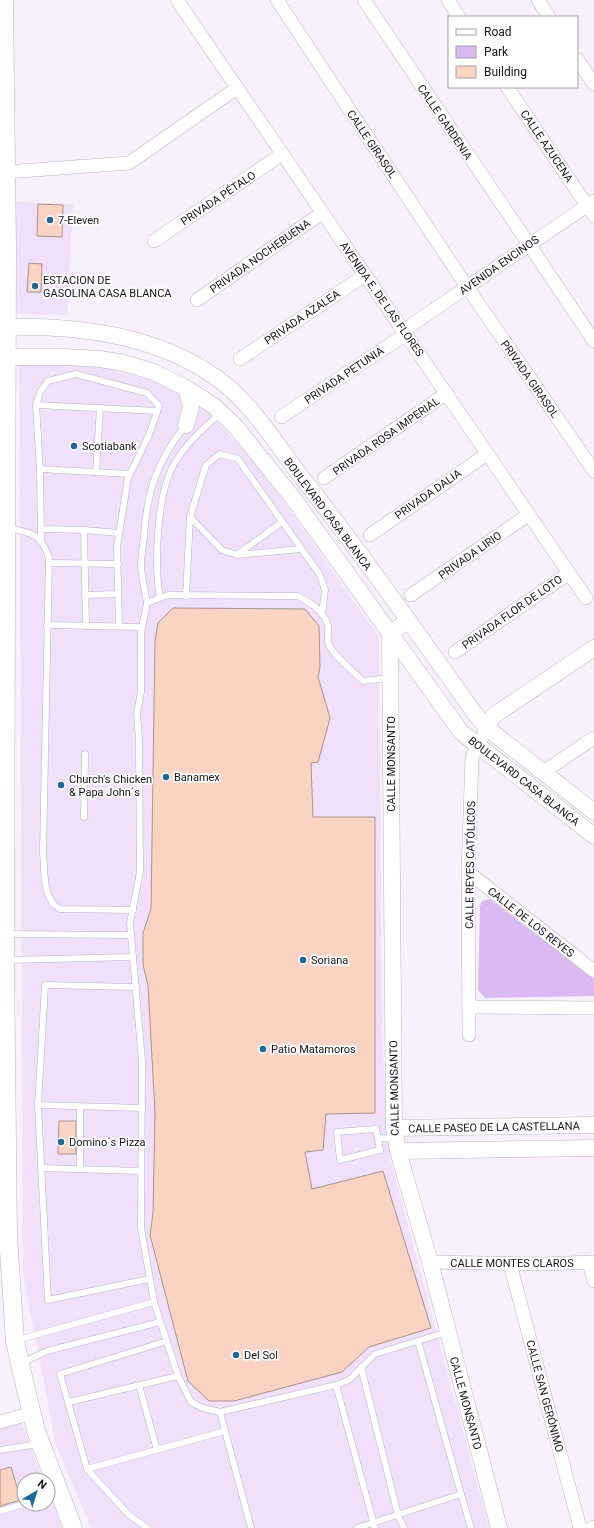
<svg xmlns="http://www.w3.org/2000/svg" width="594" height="1528" viewBox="0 0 594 1528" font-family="Roboto,sans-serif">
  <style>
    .built { fill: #f0e0fb }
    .green { fill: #dbb9f2 }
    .building { fill: #fbd3c3; stroke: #a9938a }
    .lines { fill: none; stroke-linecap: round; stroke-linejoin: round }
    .service-casing { stroke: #bcb0c4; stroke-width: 7 }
    .minor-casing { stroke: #bcb0c4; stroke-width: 14 }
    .tertiary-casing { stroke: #bcb0c4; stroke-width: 17 }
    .secondary-casing { stroke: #bcb0c4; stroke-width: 19 }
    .service { stroke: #fff; stroke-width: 6 }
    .minor { stroke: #fff; stroke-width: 13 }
    .tertiary { stroke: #fff; stroke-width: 16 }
    .secondary { stroke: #fff; stroke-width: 18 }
    .poi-dot { fill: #1c689b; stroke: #fff; stroke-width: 1.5 }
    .labels { text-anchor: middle; stroke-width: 3.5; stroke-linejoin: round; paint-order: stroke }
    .street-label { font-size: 11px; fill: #151118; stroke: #fff }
    .poi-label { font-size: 11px; fill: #151118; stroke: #fff; text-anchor: start }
  </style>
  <rect width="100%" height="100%" fill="#f8f1fd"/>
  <g class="built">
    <path d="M16,202L73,204L67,315L17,314Z"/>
    <path d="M85,362L163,384L201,404L261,469L379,637L382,1037L390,1158L489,1528H91L56,1445L23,1275L19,363Z"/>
    <path d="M21,1422L43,1480H24V1504H48V1492L62,1528H0V1428Z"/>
  </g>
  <path class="green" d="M490,899L594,979V996L485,998L478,990L480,906L482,901Z"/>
  <g class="building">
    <path d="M38,204L63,205L62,237L37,236Z"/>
    <path d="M29,263L42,264L41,292H27Z"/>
    <path d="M173,608L305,609L319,626L320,667L318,677L330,718L318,762L311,763L313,817H375V1113L326,1114L323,1150L305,1152L312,1189L383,1171L431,1328L369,1347L342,1372L234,1401H209L188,1381L150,1235L153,1213L155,1113L148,985L143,965V933L151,909L155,641L158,623Z"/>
    <path d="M59,1121H76V1154H58Z"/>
    <path d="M11,1467L21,1500L0,1506V1470Z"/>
  </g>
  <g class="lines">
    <defs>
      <g id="service">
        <path d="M36,405L157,411"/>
        <path d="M40,469L130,474"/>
        <path d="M96,472L100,408"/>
        <path d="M190,517L222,550L237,555L301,549"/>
        <path d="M7,528C30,532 41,533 49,558L43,853C45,870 42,900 60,909L133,910"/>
        <path d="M41,529L84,530L86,626"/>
        <path d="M84,530L119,533"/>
        <path d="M41,541L40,469L36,405L40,392L48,381L76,374L147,393L159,406L149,435L128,478L117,547L119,626"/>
        <path d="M238,554L282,522"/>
        <path d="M49,563L118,564"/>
        <path d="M85,595L118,594"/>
        <path d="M186,596L190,517L206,465L220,454L238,459L320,575L325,590L322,614"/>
        <path d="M160,598C154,565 157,498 172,468C182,448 204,427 221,413"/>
        <path d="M147,603C145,591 142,579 141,567C141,557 143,546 144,536C147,492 157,460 186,425"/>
        <path d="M47,625L142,627"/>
        <path d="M389,678L363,681C354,672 331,654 328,642C327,637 329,631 328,626C324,611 311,603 298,596L168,595L147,603L141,633V692L137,713L139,740L140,872L130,923L142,1061L141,1228L154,1302L178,1376L191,1402L203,1408L220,1412L336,1385L349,1380L375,1354L447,1332"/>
        <path d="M84,817L85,754"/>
        <path d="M7,934L131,935"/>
        <path d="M6,960L133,957"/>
        <path d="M136,987L45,985L38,1105L48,1300L149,1279"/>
        <path d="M38,1105L142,1108"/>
        <path d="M376,1129L380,1150L340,1160L337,1132Z"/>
        <path d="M378,1138L395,1139"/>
        <path d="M41,1168L141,1171"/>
        <path d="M80,1169V1107"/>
        <path d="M17,1340L154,1302"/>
        <path d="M22,1363L47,1351L160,1322"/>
        <path d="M361,1367L398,1515L404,1528"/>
        <path d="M139,1385L157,1450"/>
        <path d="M336,1385L375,1528"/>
        <path d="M69,1402L178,1376"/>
        <path d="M220,1412L251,1528"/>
        <path d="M0,1450L38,1444"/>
        <path d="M87,1469L225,1431"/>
        <path d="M461,1494L471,1528"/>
        <path d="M0,1511L24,1504"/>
        <path d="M147,1528L128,1514L87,1469L60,1374L167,1341"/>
        <path d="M357,1528L461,1494L418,1341"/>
      </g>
      <g id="minor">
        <path d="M177,0L586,598"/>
        <path d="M277,0L467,287L594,471"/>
        <path d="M364,0L594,341"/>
        <path d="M448,0L459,17"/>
        <path d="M538,0L549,17"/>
        <path d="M577,59L594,84"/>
        <path d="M507,87L594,216"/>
        <path d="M6,172L129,163L237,88"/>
        <path d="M154,241L282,154"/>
        <path d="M197,300L322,213"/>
        <path d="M404,330L594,201"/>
        <path d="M240,359L365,275"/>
        <path d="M281,417L406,334"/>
        <path d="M324,478L447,393"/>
        <path d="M370,535L487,454"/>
        <path d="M411,595L528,515"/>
        <path d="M455,652L569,573"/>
        <path d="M543,772L594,738"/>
        <path d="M468,872L594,971"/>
        <path d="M469,1007L594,1008"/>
        <path d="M469,1035L468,872L472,757L487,728"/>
        <path d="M430,1262L543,1264L594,1262"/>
        <path d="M589,1262L594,1281"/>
        <path d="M510,1264L580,1528"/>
        <path d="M0,1422L32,1413"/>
        <path d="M591,1528L594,1527"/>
      </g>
      <g id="tertiary">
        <path d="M0,327C76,325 156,334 218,379C251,403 273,439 297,471C359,550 417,632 475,714L487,728L594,812"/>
        <path d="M0,357H65L100,359L124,363L154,372L186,388L214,406L236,427L293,498L461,732L594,836"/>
        <path d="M186,388L191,407L186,425"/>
        <path d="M407,621L390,634L394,1128L398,1151L430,1262L499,1528"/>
        <path d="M487,728L493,716L594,648"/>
        <path d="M394,1128L594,1125"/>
        <path d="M398,1151L594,1148"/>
      </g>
      <path id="secondary" d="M4,0L7,247L5,960L8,1235L15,1341L20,1364L36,1431L73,1528"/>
    </defs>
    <use href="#service" class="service-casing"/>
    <use href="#minor" class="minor-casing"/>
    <use href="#tertiary" class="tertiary-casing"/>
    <use href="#secondary" class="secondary-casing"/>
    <use href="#service" class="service"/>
    <use href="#minor" class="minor"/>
    <use href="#tertiary" class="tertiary"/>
    <use href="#secondary" class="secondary"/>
  </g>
  <g class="poi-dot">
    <circle cx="50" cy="220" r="4"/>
    <circle cx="35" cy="286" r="4"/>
    <circle cx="74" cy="446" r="4"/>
    <circle cx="166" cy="777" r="4"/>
    <circle cx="61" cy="785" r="4"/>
    <circle cx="303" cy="960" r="4"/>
    <circle cx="263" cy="1049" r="4"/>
    <circle cx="61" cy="1142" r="4"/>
    <circle cx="236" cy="1355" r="4"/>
  </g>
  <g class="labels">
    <g class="street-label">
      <text transform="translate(445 122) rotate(56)" y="4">CALLE GARDENIA</text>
      <text transform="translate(372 144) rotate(56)" y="4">CALLE GIRASOL</text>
      <text transform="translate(547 146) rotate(56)" y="4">CALLE AZUCENA</text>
      <text transform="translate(218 198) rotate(-34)" y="4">PRIVADA PÉTALO</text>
      <text transform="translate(260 256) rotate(-35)" y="4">PRIVADA NOCHEBUENA</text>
      <text transform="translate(499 265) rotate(-35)" y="4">AVENIDA ENCINOS</text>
      <text transform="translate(382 299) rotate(55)" y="4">AVENIDA E. DE LAS FLORES</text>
      <text transform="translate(302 317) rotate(-34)" y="4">PRIVADA AZALEA</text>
      <text transform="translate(344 375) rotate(-34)" y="4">PRIVADA PETUNIA</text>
      <text transform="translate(530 379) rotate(55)" y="4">PRIVADA GIRASOL</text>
      <text transform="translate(386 436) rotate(-35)" y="4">PRIVADA ROSA IMPERIAL</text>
      <text transform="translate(428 494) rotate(-35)" y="4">PRIVADA DALIA</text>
      <text transform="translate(328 514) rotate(53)" y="4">BOULEVARD CASA BLANCA</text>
      <text transform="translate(470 555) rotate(-35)" y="4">PRIVADA LIRIO</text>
      <text transform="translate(512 612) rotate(-35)" y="4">PRIVADA FLOR DE LOTO</text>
      <text transform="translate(391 764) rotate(-90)" y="4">CALLE MONSANTO</text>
      <text transform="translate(524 781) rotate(38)" y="4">BOULEVARD CASA BLANCA</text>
      <text transform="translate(470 865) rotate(-89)" y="4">CALLE REYES CATÓLICOS</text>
      <text transform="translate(531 922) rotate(38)" y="4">CALLE DE LOS REYES</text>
      <text transform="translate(394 1088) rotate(-91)" y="4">CALLE MONSANTO</text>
      <text transform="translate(494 1127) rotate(-1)" y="4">CALLE PASEO DE LA CASTELLANA</text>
      <text x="512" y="1267">CALLE MONTES CLAROS</text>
      <text transform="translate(545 1396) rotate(75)" y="4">CALLE SAN GERÓNIMO</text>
      <text transform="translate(466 1403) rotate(75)" y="4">CALLE MONSANTO</text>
    </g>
    <g class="poi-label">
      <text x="58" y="224">7-Eleven</text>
      <text x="43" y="284">ESTACION DE<tspan x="43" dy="13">GASOLINA CASA BLANCA</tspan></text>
      <text x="82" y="450">Scotiabank</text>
      <text x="174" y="781">Banamex</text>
      <text x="69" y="783">Church's Chicken<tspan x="69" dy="13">&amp; Papa John´s</tspan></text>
      <text x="311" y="964">Soriana</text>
      <text x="271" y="1053">Patio Matamoros</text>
      <text x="69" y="1146">Domino´s Pizza</text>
      <text x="244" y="1359">Del Sol</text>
    </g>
  </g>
  <rect x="448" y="16" width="130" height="72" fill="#ffffff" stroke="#a1a0a3"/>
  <rect x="456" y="29" width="20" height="6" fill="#ffffff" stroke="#a1a0a3"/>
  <text x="484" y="36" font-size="12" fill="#151118">Road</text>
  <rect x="456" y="46" width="20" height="12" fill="#dbb9f2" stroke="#a1a0a3"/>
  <text x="484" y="56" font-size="12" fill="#151118">Park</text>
  <rect x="456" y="66" width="20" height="12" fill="#fbd3c3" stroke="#a1a0a3"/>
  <text x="484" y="76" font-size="12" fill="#151118">Building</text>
  <g transform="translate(36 1492) rotate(38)"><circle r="19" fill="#ffffff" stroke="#a1a0a3"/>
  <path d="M0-3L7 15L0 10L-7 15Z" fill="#1c689b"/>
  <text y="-6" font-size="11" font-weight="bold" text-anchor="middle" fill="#151118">N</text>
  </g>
</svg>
